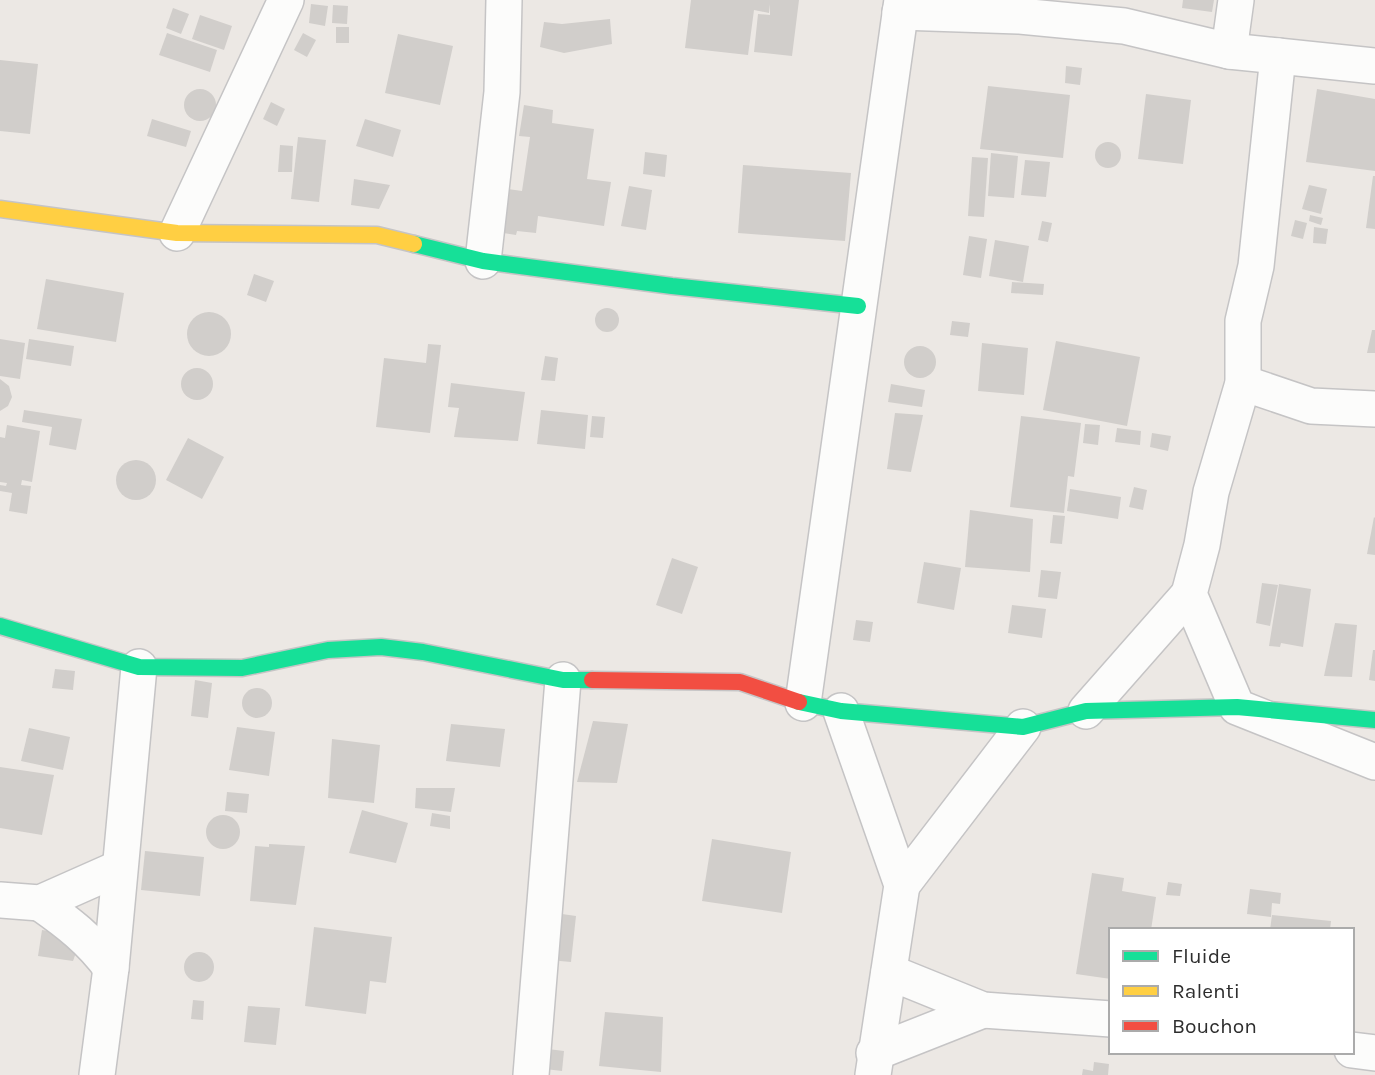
<svg xmlns="http://www.w3.org/2000/svg" width="1375" height="1075" viewBox="0 0 1375 1075" font-family="Karla,sans-serif">
  <style>
    .building { fill: #d1cecb }
    .lines { fill: none; stroke-linecap: round; stroke-linejoin: round }
    .street-casing { stroke: #c5c4c5; stroke-width: 38 }
    .fast-casing { stroke: #c5c4c5; stroke-width: 19 }
    .slow-casing { stroke: #c5c4c5; stroke-width: 19 }
    .jam-casing { stroke: #c5c4c5; stroke-width: 19 }
    .street { stroke: #fcfcfb; stroke-width: 35 }
    .fast { stroke: #16e098; stroke-width: 16 }
    .slow { stroke: #ffcf43; stroke-width: 16 }
    .jam { stroke: #f24e42; stroke-width: 16 }
  </style>
  <rect width="100%" height="100%" fill="#ece8e4"/>
  <g class="building">
    <path d="M691,0H799L792,56L754,52L758,14L770,15V4L769,13L754,10L748,55L685,48Z"/>
    <path d="M1183,0H1214L1212,12L1182,8Z"/>
    <path d="M311,4L328,6L325,26L309,23Z"/>
    <path d="M333,5L348,6L347,24L332,23Z"/>
    <path d="M173,8L189,14L181,34L166,28Z"/>
    <path d="M200,15L232,26L224,50L192,39Z"/>
    <path d="M610,19L612,44L564,53L540,47L544,22L562,24Z"/>
    <rect x="336" y="27" width="13" height="16"/>
    <path d="M167,33L217,50L210,72L159,55Z"/>
    <path d="M303,33L316,40L307,57L294,50Z"/>
    <path d="M398,34L453,46L440,105L385,93Z"/>
    <path d="M0,60L38,64L30,134L0,131Z"/>
    <path d="M1066,66L1082,68L1080,85L1065,83Z"/>
    <path d="M988,86L1070,95L1063,158L980,149Z"/>
    <circle cx="200" cy="105" r="16"/>
    <path d="M1317,89L1375,99V171L1306,162Z"/>
    <path d="M1146,94L1191,100L1183,164L1138,159Z"/>
    <path d="M271,102L285,109L277,126L263,119Z"/>
    <path d="M524,105L553,110L552,123L594,129L587,179L611,182L604,226L538,216L536,233L517,231L516,235L496,232L502,188L522,191L530,137L519,136Z"/>
    <path d="M152,119L191,131L186,147L147,136Z"/>
    <path d="M365,119L401,130L393,157L356,146Z"/>
    <path d="M298,137L326,140L319,202L291,199Z"/>
    <circle cx="1108" cy="155" r="13"/>
    <path d="M280,145L293,146L292,172H278Z"/>
    <path d="M645,152L667,155L665,177L643,174Z"/>
    <path d="M991,153L1018,156L1014,198L988,196Z"/>
    <path d="M972,157L988,158L984,217L968,216Z"/>
    <path d="M1025,160L1050,162L1046,197L1021,195Z"/>
    <path d="M743,165L851,173L845,241L738,233Z"/>
    <path d="M1373,176H1375V229L1366,228Z"/>
    <path d="M354,179L390,185L379,209L351,205Z"/>
    <path d="M1309,185L1327,189L1321,214L1302,209Z"/>
    <path d="M629,186L652,190L646,230L621,226Z"/>
    <path d="M1310,215L1323,218L1321,225L1309,221Z"/>
    <path d="M1295,220L1307,223L1303,239L1291,236Z"/>
    <path d="M1042,221L1052,223L1048,242L1038,240Z"/>
    <path d="M1314,227L1328,229L1326,244L1313,243Z"/>
    <path d="M969,236L987,239L981,278L963,275Z"/>
    <path d="M995,240L1029,246L1023,282L989,276Z"/>
    <path d="M254,274L274,281L266,302L247,295Z"/>
    <path d="M46,279L124,293L116,342L37,329Z"/>
    <path d="M1012,282L1044,284L1043,295L1011,293Z"/>
    <circle cx="607" cy="320" r="12"/>
    <circle cx="209" cy="334" r="22"/>
    <path d="M952,321L970,323L968,337L950,335Z"/>
    <path d="M1372,330H1375V353H1367Z"/>
    <path d="M0,339L25,343L20,379L0,376Z"/>
    <path d="M29,339L74,346L71,366L26,359Z"/>
    <path d="M1056,341L1140,357L1127,426L1043,410Z"/>
    <path d="M982,343L1028,348L1024,395L978,391Z"/>
    <path d="M428,344L441,345L430,433L376,427L384,358L426,363Z"/>
    <circle cx="920" cy="362" r="16"/>
    <path d="M545,356L558,358L555,381L541,380Z"/>
    <circle cx="197" cy="384" r="16"/>
    <path d="M0,379L9,386L12,397L8,406L0,411Z"/>
    <path d="M451,383L525,392L518,441L454,437L459,408L448,407Z"/>
    <path d="M891,384L925,390L922,407L888,402Z"/>
    <path d="M24,410L82,419L76,450L49,445L52,427L22,422Z"/>
    <path d="M541,410L588,415L585,449L537,444Z"/>
    <path d="M895,413L923,415L911,472L887,469Z"/>
    <path d="M592,416L605,417L603,438L590,437Z"/>
    <path d="M1021,416L1081,423L1074,477L1068,476L1064,513L1010,507Z"/>
    <path d="M1085,424L1100,425L1098,445L1083,443Z"/>
    <path d="M7,425L40,431L32,482L22,480L21,485L31,486L27,514L9,511L12,493L0,491V485L6,486L7,483L0,482V437L5,438Z"/>
    <path d="M1117,428L1141,431L1140,445L1115,442Z"/>
    <path d="M1152,433L1171,436L1168,451L1150,447Z"/>
    <path d="M188,438L224,457L202,499L166,480Z"/>
    <circle cx="136" cy="480" r="20"/>
    <path d="M1134,487L1147,490L1143,510L1129,507Z"/>
    <path d="M1070,489L1121,497L1118,519L1067,511Z"/>
    <path d="M970,510L1033,519L1030,572L965,567Z"/>
    <path d="M1053,515L1065,516L1062,544L1050,543Z"/>
    <path d="M1374,517L1375,518V555L1367,554Z"/>
    <path d="M672,558L698,567L682,614L656,605Z"/>
    <path d="M924,562L961,568L954,610L917,603Z"/>
    <path d="M1041,570L1061,572L1057,599L1038,597Z"/>
    <path d="M1262,583L1278,585L1270,626L1256,623Z"/>
    <path d="M1279,584L1311,589L1303,647L1281,643L1280,647L1269,646Z"/>
    <path d="M1012,605L1046,609L1042,638L1008,633Z"/>
    <path d="M856,620L873,622L870,642L853,640Z"/>
    <path d="M1335,623L1357,625L1352,677L1324,676Z"/>
    <path d="M1373,650H1375V681L1369,680Z"/>
    <path d="M55,669L75,671L73,690L52,688Z"/>
    <path d="M195,680L212,683L208,718L191,716Z"/>
    <circle cx="257" cy="703" r="15"/>
    <path d="M593,721L628,724L617,783L577,782Z"/>
    <path d="M451,724L505,729L500,767L446,761Z"/>
    <path d="M237,727L275,732L269,776L229,770Z"/>
    <path d="M29,728L70,737L63,770L21,761Z"/>
    <path d="M332,739L380,745L374,803L328,798Z"/>
    <path d="M0,767L54,775L42,835L0,828Z"/>
    <path d="M416,788H455L451,812L415,808Z"/>
    <path d="M227,792L249,794L247,813L225,811Z"/>
    <path d="M362,810L408,823L396,863L349,853Z"/>
    <path d="M432,813L450,816V829L430,826Z"/>
    <circle cx="223" cy="832" r="17"/>
    <path d="M712,839L791,852L782,913L702,901Z"/>
    <path d="M269,844L305,846L296,905L250,901L255,846L269,847Z"/>
    <path d="M145,851L204,857L200,896L141,890Z"/>
    <path d="M1092,873L1124,878L1122,891L1156,897L1151,930H1111V979L1076,974Z"/>
    <path d="M1168,882L1182,884L1180,896L1166,895Z"/>
    <path d="M1250,889L1281,893L1280,904L1272,903L1271,917L1247,914Z"/>
    <path d="M555,913L576,916L571,962L549,960Z"/>
    <path d="M1272,915L1331,921L1330,930H1270Z"/>
    <path d="M314,927L392,937L386,983L370,981L366,1014L305,1006Z"/>
    <path d="M42,930L61,933L77,950L73,961L38,956Z"/>
    <circle cx="199" cy="967" r="15"/>
    <path d="M193,1000L204,1001L203,1020L191,1019Z"/>
    <path d="M248,1006L280,1008L276,1045L244,1042Z"/>
    <path d="M605,1012L663,1017L661,1072L599,1066Z"/>
    <path d="M548,1049L564,1051L562,1071L545,1069Z"/>
    <path d="M1094,1062L1109,1064L1108,1075H1082L1083,1069L1093,1071Z"/>
  </g>
  <g class="lines">
    <defs>
      <g id="street">
        <path d="M900,12L1020,16L1124,26L1229,51L1375,66"/>
        <path d="M1229,51L1236,0"/>
        <path d="M1278,56L1256,266L1243,321V383L1211,492L1202,545L1189,594L1237,707L1375,762"/>
        <path d="M177,233L286,0"/>
        <path d="M483,261L502,92L504,0"/>
        <path d="M1243,383L1311,406L1375,409"/>
        <path d="M803,703L902,0"/>
        <path d="M841,711L902,885L873,1075"/>
        <path d="M1086,711L1189,594"/>
        <path d="M902,885L1023,727"/>
        <path d="M0,900L40,903L119,868"/>
        <path d="M40,903C67,922 91,940 111,968"/>
        <path d="M889,972L983,1010L1111,1019"/>
        <path d="M1352,1050L1375,1053"/>
        <path d="M874,1053L983,1010"/>
        <path d="M97,1075L111,968L139,667"/>
        <path d="M531,1075L563,680"/>
      </g>
      <g id="fast">
        <path d="M414,244L483,261L672,286L858,306"/>
        <path d="M0,626L139,667L242,668L328,650L381,647L423,652L563,680H592"/>
        <path d="M799,702L841,711L1023,727L1086,711L1237,707L1375,720"/>
      </g>
      <path id="slow" d="M0,209L177,233L377,235L414,244"/>
      <path id="jam" d="M592,680L740,682L799,702"/>
    </defs>
    <use href="#street" class="street-casing"/>
    <use href="#fast" class="fast-casing"/>
    <use href="#slow" class="slow-casing"/>
    <use href="#jam" class="jam-casing"/>
    <use href="#street" class="street"/>
    <use href="#fast" class="fast"/>
    <use href="#slow" class="slow"/>
    <use href="#jam" class="jam"/>
  </g>
  <rect x="1109" y="928" width="245" height="126" fill="#ffffff" stroke="#ababab" stroke-width="2"/>
  <rect x="1123" y="951" width="35" height="10" fill="#16e098" stroke="#ababab" stroke-width="2"/>
  <text x="1172" y="963" font-size="21" fill="#2e2e2e">Fluide</text>
  <rect x="1123" y="986" width="35" height="10" fill="#ffcf43" stroke="#ababab" stroke-width="2"/>
  <text x="1172" y="998" font-size="21" fill="#2e2e2e">Ralenti</text>
  <rect x="1123" y="1021" width="35" height="10" fill="#f24e42" stroke="#ababab" stroke-width="2"/>
  <text x="1172" y="1033" font-size="21" fill="#2e2e2e">Bouchon</text>
</svg>
